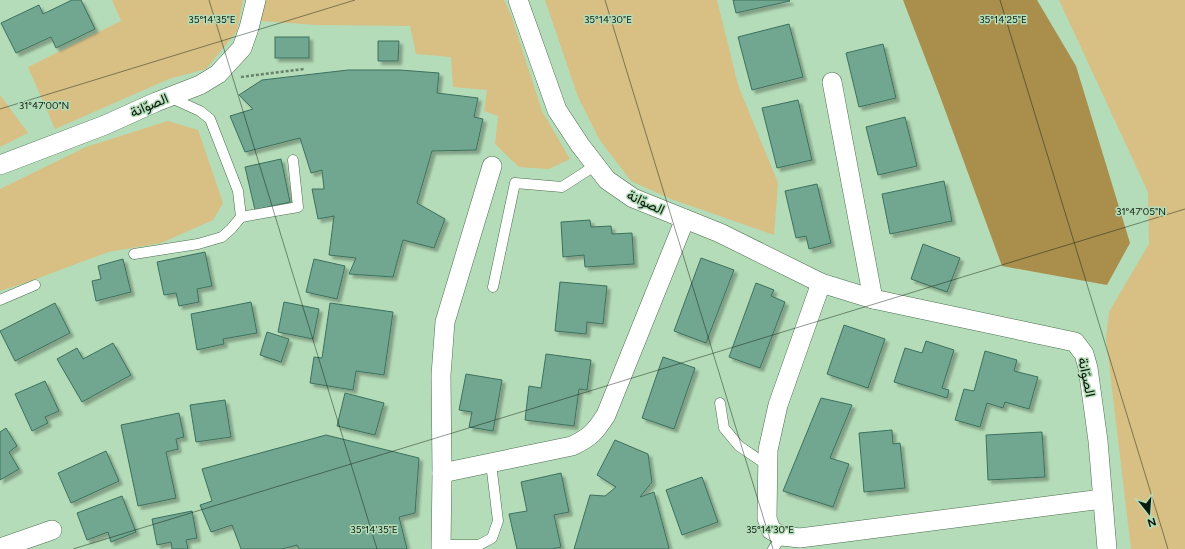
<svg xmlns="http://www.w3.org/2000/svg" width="1185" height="549" viewBox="0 0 1185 549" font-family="Figtree,Vazirmatn,sans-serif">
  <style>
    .green { fill: #d8bf84 }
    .forest { fill: #a98e4c }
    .building { fill: #71a690; stroke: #3c715d; filter: url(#shadow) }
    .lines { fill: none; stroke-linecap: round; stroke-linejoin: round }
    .service-casing { stroke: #4a6e4e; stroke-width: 11 }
    .minor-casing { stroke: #4a6e4e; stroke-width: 20 }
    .path { stroke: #668269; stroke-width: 2.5; stroke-dasharray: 3 2; stroke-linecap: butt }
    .service { stroke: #fff; stroke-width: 10 }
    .minor { stroke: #fff; stroke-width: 19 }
    .ticks { fill: none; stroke: #0c1b0e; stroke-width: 1; stroke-opacity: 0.45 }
    .labels { text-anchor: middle; stroke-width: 3; stroke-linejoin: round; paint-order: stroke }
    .street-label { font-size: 14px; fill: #0c1b0e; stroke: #b4dcb8 }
    .ticks-label { font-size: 10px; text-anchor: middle; fill: #0c1b0e; stroke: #b4dcb8; stroke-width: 3; stroke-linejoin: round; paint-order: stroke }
  </style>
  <defs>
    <filter id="shadow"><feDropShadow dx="3.5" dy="3.5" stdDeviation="1" flood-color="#0004"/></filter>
  </defs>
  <rect width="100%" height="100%" fill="#b4dcb8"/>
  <g class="green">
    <path d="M112,0H243L237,31L206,69L169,79L55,129L28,67L121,21Z"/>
    <path d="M261,0H504L511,15L542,111L570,159L549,169L519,167L495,144L498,116L484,111L487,90L453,87L451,57L416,54L410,26L317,25L260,21Z"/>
    <path d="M545,0H717L738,85L778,183L774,235L671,199L631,181L599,139L578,97Z"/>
    <path d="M1059,0H1185V549H1131L1106,338L1109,312L1149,244L1148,192Z"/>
    <path d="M0,95L28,133L0,147Z"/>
    <path d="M168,121L198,130L223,203L213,220L161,243L108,252L28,282L0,291V189L86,147Z"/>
  </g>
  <path class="forest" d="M903,0H1037L1076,66L1130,243L1107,285L1002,266L941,99Z"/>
  <g class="building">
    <path d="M72,0H81L95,29L56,48L51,37L16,53L1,23L39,5L43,14Z"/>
    <path d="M733,0H789L790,1L736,13Z"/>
    <path d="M789,24L803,77L752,90L738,37Z"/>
    <rect x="275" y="37" width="34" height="21"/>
    <path d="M378,41H399L398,61H378Z"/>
    <path d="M883,44L896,98L859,107L846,53Z"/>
    <path d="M348,70H400L439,73L437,93L478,98L474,117L483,119L476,150L432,151L417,203L445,219L434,248L403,240L393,277L349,274L356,258L329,255L334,216L318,219L312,189H324L322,170L311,173L300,138L245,152L230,116L253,109L239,95L262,80Z"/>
    <path d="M798,100L812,160L777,168L762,108Z"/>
    <path d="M905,117L917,166L878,175L866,127Z"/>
    <path d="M281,159L290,202L255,210L245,167Z"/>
    <path d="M944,181L952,221L890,234L882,194Z"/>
    <path d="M817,184L831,243L809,249L806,236L796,238L785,191Z"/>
    <path d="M590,220L591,227L611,226L612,234L632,233L634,264L585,267L584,255L563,257L561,222Z"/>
    <path d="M923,244L960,258L947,292L911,279Z"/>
    <path d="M205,252L212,286L197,289L199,302L179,306L176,293L164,295L157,262Z"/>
    <path d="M701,258L734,270L706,343L674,331Z"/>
    <path d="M123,259L131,292L96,301L92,281L101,279L98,266Z"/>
    <path d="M314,259L345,266L337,299L306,292Z"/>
    <path d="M560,282L607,286L603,324L587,322L586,334L555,331Z"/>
    <path d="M756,283L774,290L771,296L785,302L760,368L729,357Z"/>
    <path d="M251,302L257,333L223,339L224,344L197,350L191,314Z"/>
    <path d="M284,302L319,309L313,339L278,332Z"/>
    <path d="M55,303L70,333L15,361L0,331Z"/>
    <path d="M330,303L393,312L384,375L356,371L353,390L310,383L314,357L322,358Z"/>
    <path d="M844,325L885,339L868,388L827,374Z"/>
    <path d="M267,332L289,339L281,362L260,355Z"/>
    <path d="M926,341L954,350L942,388L949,390L947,398L894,382L905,348L922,353Z"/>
    <path d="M113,343L131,375L82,402L57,359L77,348L83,359Z"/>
    <path d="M985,351L1017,360L1014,371L1038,377L1029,409L1005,402L1003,408L987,403L980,427L955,420L964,389L974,391Z"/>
    <path d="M546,354L591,360L587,390L579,389L574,426L525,420L529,386L541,388Z"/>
    <path d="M663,357L695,368L674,429L642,418Z"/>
    <path d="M466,374L502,380L493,431L469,427L472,412L459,410Z"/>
    <path d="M45,381L59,411L45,417L48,423L32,431L15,394Z"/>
    <path d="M345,393L384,403L375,435L337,426Z"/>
    <path d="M821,398L852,405L830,458L849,464L833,507L783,491Z"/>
    <path d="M225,400L231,437L196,442L190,405Z"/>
    <path d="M179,413L184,437L176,439L178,449L166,452L176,498L138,506L121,425Z"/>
    <path d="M6,428L17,446L9,452L19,469L0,480V432Z"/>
    <path d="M892,430L893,444L900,443L905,488L864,492L859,433Z"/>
    <path d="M1042,432L1045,477L988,480L986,435Z"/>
    <path d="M326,435L419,458L415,513L399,517L407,549H299L297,545L282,549H241L232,525L211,532L200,505L212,501L202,469Z"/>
    <path d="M615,440L648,454L652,482L640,497L654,492L669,548L667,549H574L590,495L605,496L616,487L597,475Z"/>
    <path d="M106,451L119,481L71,503L58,473Z"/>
    <path d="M561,473L569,512L554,515L561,547L552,549H517L509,514L527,511L521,482Z"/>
    <path d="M702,477L718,522L682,535L666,490Z"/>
    <path d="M122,496L136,532L111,542L108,532L87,540L77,513Z"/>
    <path d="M192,511L197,538L186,540L188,549H172L171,542L157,545L152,519Z"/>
  </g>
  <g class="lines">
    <defs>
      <g id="service">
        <path d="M241,217L298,207L293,160"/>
        <path d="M134,254L198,244L222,237L231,229L241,217L238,191L210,119L200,111L169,97"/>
        <path d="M493,287L515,183L562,187L596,165"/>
        <path d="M0,300L35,285"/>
        <path d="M720,403L724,428L739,446L767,465"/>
        <path d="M441,545H479L492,538L498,521L491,463"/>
        <path d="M773,549L782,536"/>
      </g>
      <g id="minor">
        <path d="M518,0L557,110L580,145L607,180L633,198L720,233L821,283L873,299L1075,342L1084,354L1088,368L1098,441L1107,549"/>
        <path d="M832,82L873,299"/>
        <path d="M0,165L105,125L156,102L200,85L218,74L242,48L249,28L256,0"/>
        <path d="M821,283L778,405L768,450L767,518L771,530L782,536L800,538L1102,499"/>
        <path d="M442,473L572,446C591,437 595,432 606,415L685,219"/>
        <path d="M0,549L3,547L52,530"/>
        <path d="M441,549L442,473L441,375L445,322L492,166"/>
      </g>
    </defs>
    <use href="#service" class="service-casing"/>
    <use href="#minor" class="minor-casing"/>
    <path class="path" d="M241,77L304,69"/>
    <use href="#service" class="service"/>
    <use href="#minor" class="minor"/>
  </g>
  <path class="ticks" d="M209,0L377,549M605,0L773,549M1000,0L1168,549M0,109L355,0M73,549L1185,209"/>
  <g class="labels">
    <g class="street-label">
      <text transform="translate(149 105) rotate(-23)" y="5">الصوّانة</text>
      <text transform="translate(646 202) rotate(25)" y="5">الصوّانة</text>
      <text transform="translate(1087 377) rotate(78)" y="5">الصوّانة</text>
    </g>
  </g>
  <g class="ticks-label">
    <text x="212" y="23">35°14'35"E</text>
    <text x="608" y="23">35°14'30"E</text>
    <text x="1003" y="23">35°14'25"E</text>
    <text x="44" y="109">31°47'00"N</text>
    <text x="1141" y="215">31°47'05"N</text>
    <text x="374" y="533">35°14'35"E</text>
    <text x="770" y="533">35°14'30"E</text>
  </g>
  <g transform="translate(1149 513) rotate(163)" stroke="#b4dcb8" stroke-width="3" paint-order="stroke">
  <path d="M0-3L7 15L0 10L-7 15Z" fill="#0c1b0e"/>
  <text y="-6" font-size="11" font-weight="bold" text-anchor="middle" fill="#0c1b0e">N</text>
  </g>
</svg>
